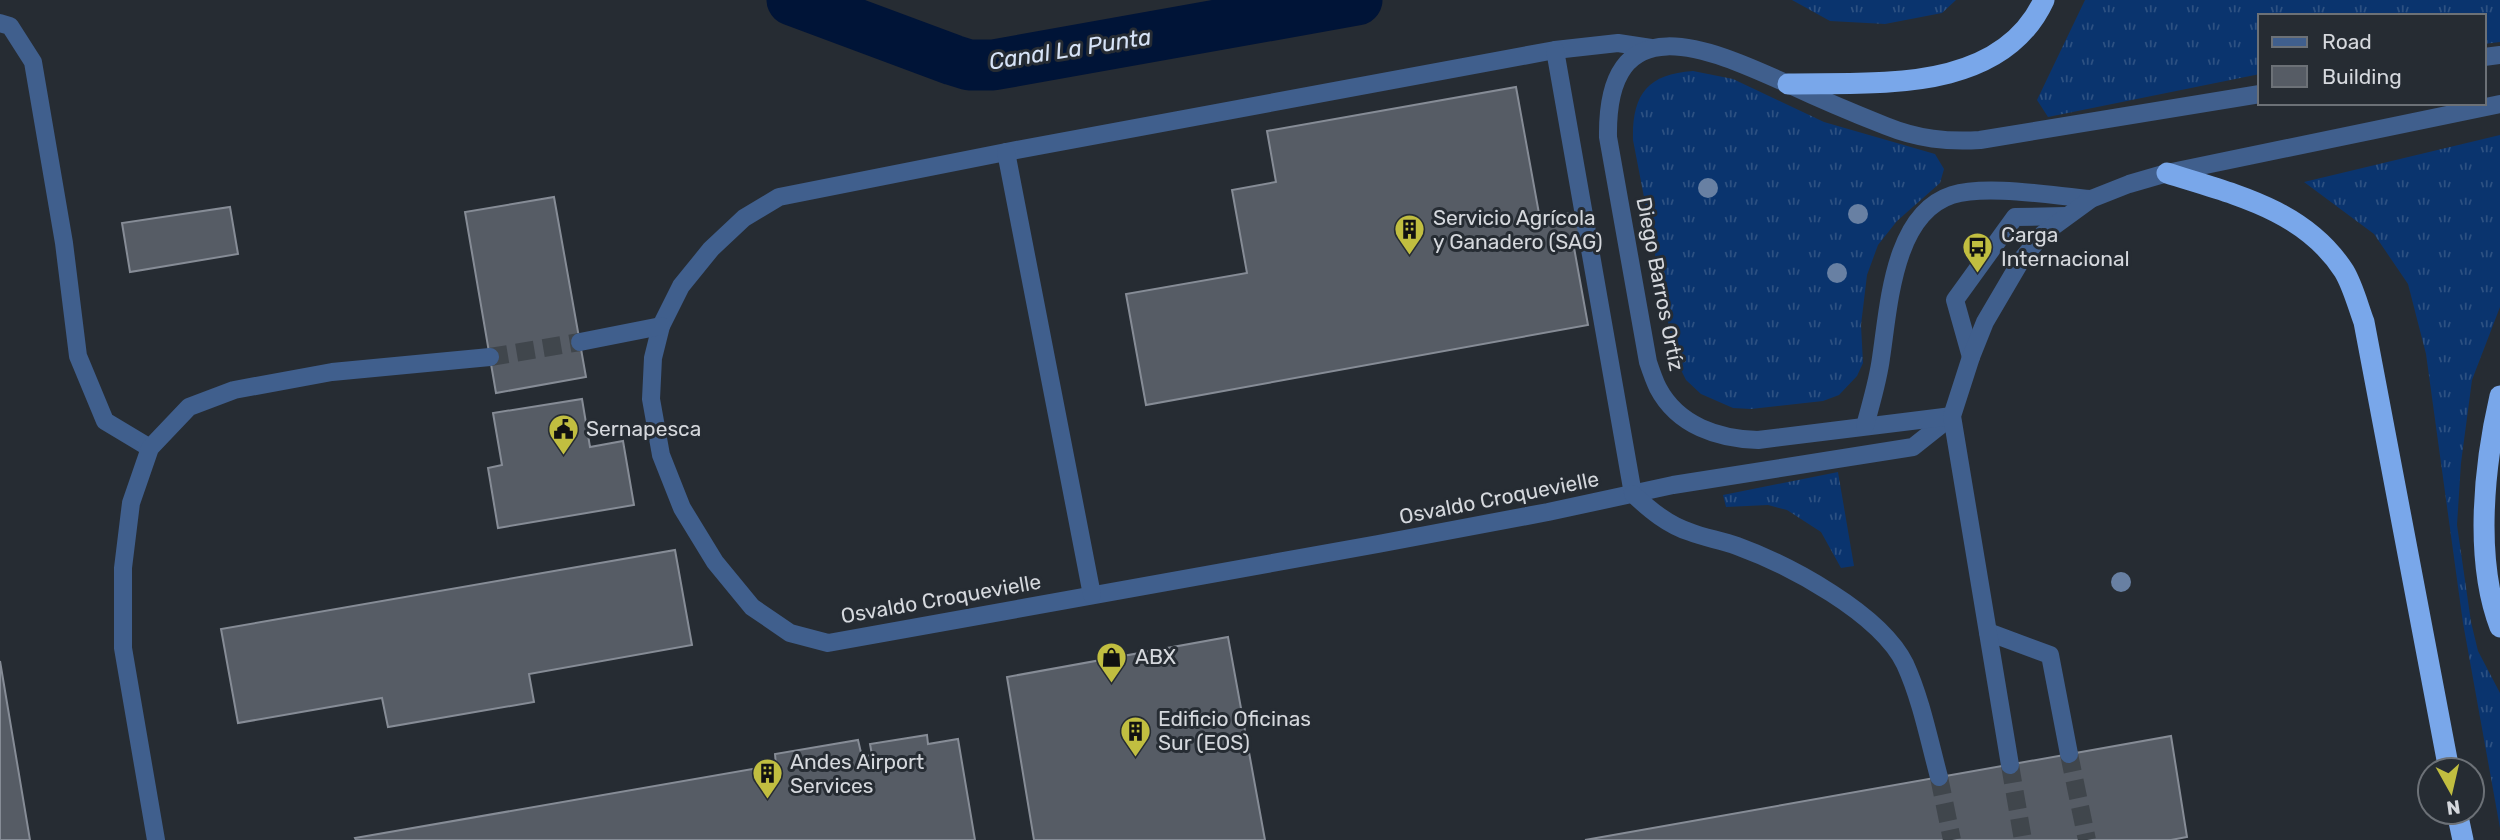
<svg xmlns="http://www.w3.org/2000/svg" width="2500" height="840" viewBox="0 0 2500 840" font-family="Rubik,sans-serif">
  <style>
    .grass { fill: url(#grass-tufts) }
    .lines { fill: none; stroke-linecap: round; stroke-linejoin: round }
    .canal { stroke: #001437; stroke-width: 51 }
    .building { fill: #565c65; stroke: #868c96; stroke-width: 2 }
    .minor-tunnel { stroke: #40464c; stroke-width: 18; stroke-dasharray: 18 9; stroke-linecap: butt }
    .minor { stroke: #405f8d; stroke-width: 18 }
    .highway { stroke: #79a7ea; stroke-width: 21 }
    .tree { fill: #6880a3 }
    .labels { text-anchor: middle; stroke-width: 6; stroke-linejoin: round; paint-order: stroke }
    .poi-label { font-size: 21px; fill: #d5d8dd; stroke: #262c33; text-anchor: start }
    .street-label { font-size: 21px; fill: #d5d8dd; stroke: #262c33 }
    .water-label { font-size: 23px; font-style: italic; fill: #d6e3f7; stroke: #262c33 }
  </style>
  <defs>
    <pattern id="grass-tufts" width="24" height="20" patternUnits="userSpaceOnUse" patternTransform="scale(1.75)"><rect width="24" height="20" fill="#0a346e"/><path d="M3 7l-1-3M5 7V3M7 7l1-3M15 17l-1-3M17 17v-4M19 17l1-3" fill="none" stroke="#2d5182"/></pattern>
  </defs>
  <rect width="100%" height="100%" fill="#262c33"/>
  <g class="grass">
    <path d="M1792,0H1956L1942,13L1885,24L1830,21Z"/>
    <path d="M2085,0H2500V42L2484,44V16H2260V74L2048,117L2037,100Z"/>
    <path d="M1693,71L1733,79L1824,122L1935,154L1944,169L1940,183L1897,221L1878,245L1867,275L1861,325L1863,363L1857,376L1839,395L1823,401L1751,409L1733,408L1701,394L1686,380L1675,358L1633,140C1632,95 1647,74 1693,71Z"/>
    <path d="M2500,135V307L2472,380L2461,463L2457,525L2471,622L2478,651L2500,693V828L2463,623L2426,354L2408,284L2374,234L2304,182Z"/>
    <path d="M1838,472L1854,566L1841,568L1821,532L1787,510L1768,505L1726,507L1723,495Z"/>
  </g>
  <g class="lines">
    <path class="canal" d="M792,0L953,60L969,65H993L1357,0"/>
  </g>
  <g class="building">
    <path d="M1516,87L1540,219L1577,212L1583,241L1573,242L1588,325L1146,405L1126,294L1247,273L1232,190L1276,182L1267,131Z"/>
    <path d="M554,197L586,377L496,393L465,212Z"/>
    <path d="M230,207L238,254L130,272L122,223Z"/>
    <path d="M582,399L590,447L623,441L634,505L498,528L488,468L502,465L493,413Z"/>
    <path d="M675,550L692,645L529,674L534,702L388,727L382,698L238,723L221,629Z"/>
    <path d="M1228,637L1265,840H1034L1007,677Z"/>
    <path d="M0,661L30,840H0Z"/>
    <path d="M927,735L928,744L958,739L975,840H356L355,838L776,765L775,754L858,740L862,757L872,755L870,744Z"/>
    <path d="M2171,736L2187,837L2171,840H1585Z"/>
  </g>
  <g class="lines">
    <g class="minor-tunnel">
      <path d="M490,357L580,342"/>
      <path d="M2069,754L2087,840"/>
      <path d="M2010,765L2023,840"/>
      <path d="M1939,777L1952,840"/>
    </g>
    <g class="minor">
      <path d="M0,23L10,26L33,62L64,243L78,356L105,421L150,448"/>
      <path d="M1651,48L1618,43L1555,50L1006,152L779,197L744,218L711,249L681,286L661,326L653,358L651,399L661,455L682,508L715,562L752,607L790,633L828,643L1378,544L1548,512L1673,485L1913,447L1952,416"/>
      <path d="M1555,50L1633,494"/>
      <path d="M2484,57L2500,55"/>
      <path d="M1006,152L1092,595"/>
      <path d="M580,342L661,326"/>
      <path d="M1971,357L1955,300L2015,217L2066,216"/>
      <path d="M1952,416L1758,440C1719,439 1678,426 1658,388C1654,380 1651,371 1648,362L1608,137C1606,1 1710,49 1788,84C1820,99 1853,113 1886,126C1918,139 1947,142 1980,140L2260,94"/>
      <path d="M1865,426C1871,403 1878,381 1881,358C1889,306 1893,214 1952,195C1987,184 2053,196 2091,199"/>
      <path d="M1633,494C1650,510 1668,525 1690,532C1705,538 1721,540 1737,546C1789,565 1880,613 1905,664C1921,699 1929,740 1939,777"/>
      <path d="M1988,632L2050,655L2069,754"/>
      <path d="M2010,765L1952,416L1971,357L1985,322L2022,259L2043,234L2091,199L2129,184L2167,173L2500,104"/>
      <path d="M156,840L123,648V568L131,503L150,448L189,407L234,390L332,372L490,357"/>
    </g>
    <g class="highway">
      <path d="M1788,84C1874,82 2000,95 2044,0"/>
      <path d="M2167,173C2233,194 2304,209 2344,271C2353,286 2358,306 2364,322L2449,770"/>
      <path d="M2500,396C2484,465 2474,559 2500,627"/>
      <path d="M2457,812L2463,840"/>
    </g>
  </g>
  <g class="tree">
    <circle cx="1708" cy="188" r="10"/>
    <circle cx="1858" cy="214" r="10"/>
    <circle cx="1837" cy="273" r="10"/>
    <circle cx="2121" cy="582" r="10"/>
  </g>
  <defs>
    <symbol id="building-pin" viewBox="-11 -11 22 30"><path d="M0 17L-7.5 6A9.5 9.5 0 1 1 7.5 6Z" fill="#c1be40" stroke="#262c33"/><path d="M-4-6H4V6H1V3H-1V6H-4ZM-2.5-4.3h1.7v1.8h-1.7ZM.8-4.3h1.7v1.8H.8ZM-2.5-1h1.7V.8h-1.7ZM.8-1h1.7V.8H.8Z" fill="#111"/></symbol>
    <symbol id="bus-pin" viewBox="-11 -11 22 30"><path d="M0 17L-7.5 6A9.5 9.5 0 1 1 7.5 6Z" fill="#c1be40" stroke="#262c33"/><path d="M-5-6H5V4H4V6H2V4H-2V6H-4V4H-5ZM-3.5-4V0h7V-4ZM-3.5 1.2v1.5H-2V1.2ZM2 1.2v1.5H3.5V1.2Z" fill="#111"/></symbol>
    <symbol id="civic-pin" viewBox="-11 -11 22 30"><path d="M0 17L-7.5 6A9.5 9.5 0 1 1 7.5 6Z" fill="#c1be40" stroke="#262c33"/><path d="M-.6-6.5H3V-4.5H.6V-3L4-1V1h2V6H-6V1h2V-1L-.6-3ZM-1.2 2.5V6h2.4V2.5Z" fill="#111"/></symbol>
    <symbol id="shop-pin" viewBox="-11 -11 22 30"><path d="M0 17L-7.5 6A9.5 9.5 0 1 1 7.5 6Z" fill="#c1be40" stroke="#262c33"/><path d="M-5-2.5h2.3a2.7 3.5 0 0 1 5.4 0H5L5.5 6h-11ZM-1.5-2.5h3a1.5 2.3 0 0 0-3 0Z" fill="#111"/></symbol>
  </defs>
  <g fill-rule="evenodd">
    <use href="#building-pin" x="1392" y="212" width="35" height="47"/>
    <use href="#bus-pin" x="1960" y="230" width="35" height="47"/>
    <use href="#civic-pin" x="546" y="412" width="35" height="47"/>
    <use href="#shop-pin" x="1094" y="640" width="35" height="47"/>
    <use href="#building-pin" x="1118" y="714" width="35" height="47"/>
    <use href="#building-pin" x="750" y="756" width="35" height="47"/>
  </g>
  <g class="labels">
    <g class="poi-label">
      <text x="1433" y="225">Servicio Agrícola<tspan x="1433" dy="24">y Ganadero (SAG)</tspan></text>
      <text x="2001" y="242">Carga<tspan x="2001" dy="24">Internacional</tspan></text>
      <text x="586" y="436">Sernapesca</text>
      <text x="1135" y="664">ABX</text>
      <text x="1158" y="726">Edificio Oficinas<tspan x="1158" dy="24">Sur (EOS)</tspan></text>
      <text x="790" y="769">Andes Airport<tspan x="790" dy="24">Services</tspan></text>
    </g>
    <g class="street-label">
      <text transform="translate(1660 284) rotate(79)" y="7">Diego Barros Ortíz</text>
      <text transform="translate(1499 498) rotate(-11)" y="7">Osvaldo Croquevielle</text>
      <text transform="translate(941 599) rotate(-10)" y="7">Osvaldo Croquevielle</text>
    </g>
    <g class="water-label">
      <text transform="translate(1070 49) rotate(-9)" y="8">Canal La Punta</text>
    </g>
  </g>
  <rect x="2258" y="14" width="228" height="91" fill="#262c33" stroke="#6c7177" stroke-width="2"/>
  <rect x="2272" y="37" width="35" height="10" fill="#405f8d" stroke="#6c7177" stroke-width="2"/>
  <text x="2322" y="49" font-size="21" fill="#d5d8dd">Road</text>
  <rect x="2272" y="66" width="35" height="21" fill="#565c65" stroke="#6c7177" stroke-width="2"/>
  <text x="2322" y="84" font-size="21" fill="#d5d8dd">Building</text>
  <g transform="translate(2451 791) rotate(172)"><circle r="33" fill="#262c33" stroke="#6c7177" stroke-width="2"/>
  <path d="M0-5L12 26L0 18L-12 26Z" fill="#c1be40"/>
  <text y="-10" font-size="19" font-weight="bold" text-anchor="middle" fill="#d5d8dd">N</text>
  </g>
</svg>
